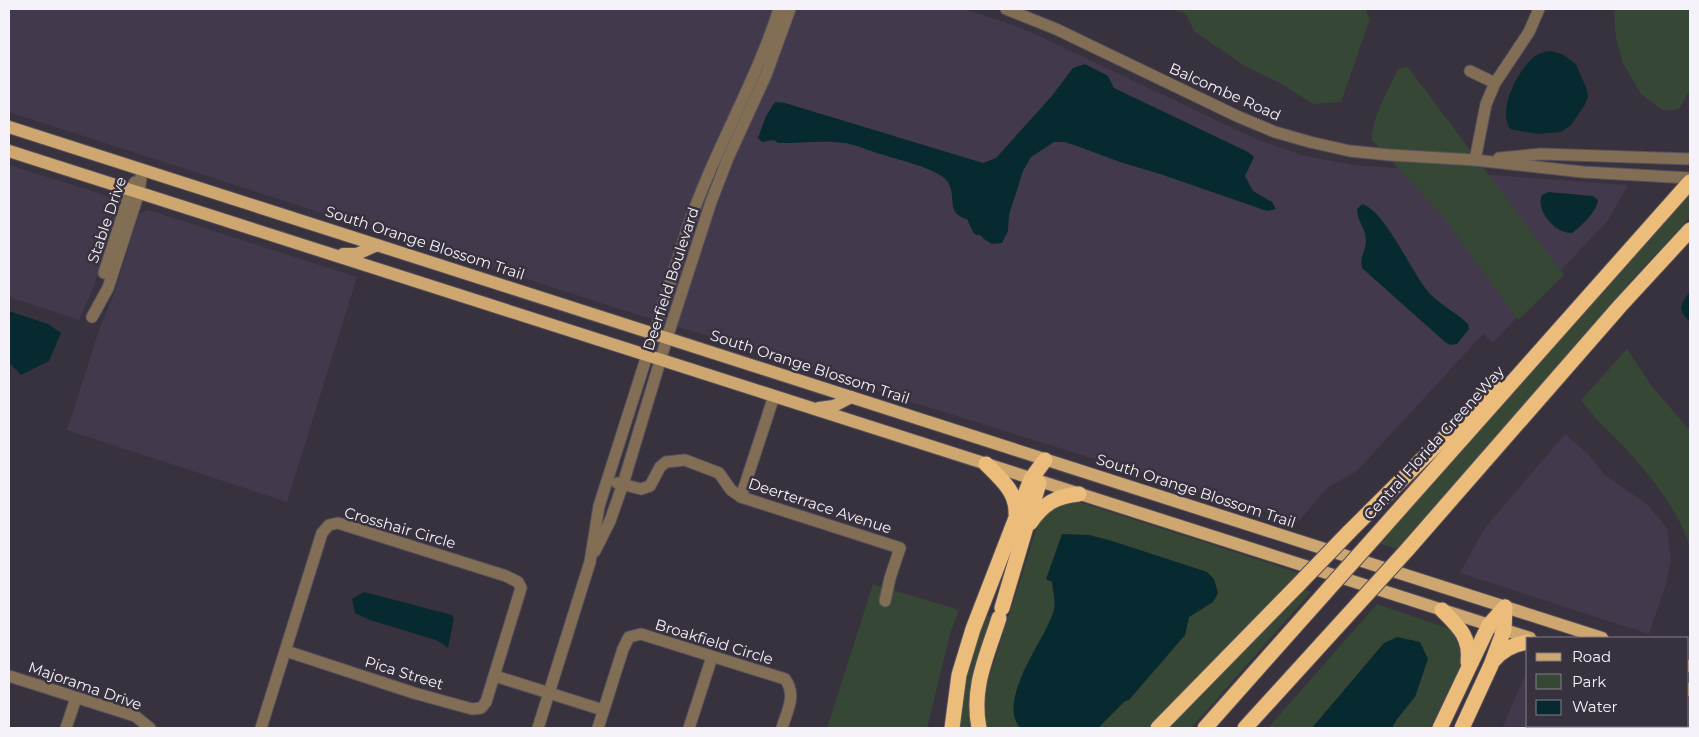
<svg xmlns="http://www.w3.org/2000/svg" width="1699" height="737" viewBox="0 0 1699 737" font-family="Montserrat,sans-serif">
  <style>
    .built { fill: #43394c }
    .green { fill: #364835 }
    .water { fill: #072a31 }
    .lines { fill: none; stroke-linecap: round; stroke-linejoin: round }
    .minor-casing { stroke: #56505c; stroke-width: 13 }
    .major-casing { stroke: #56505c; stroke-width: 14 }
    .highway-casing { stroke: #56505c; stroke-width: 17 }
    .minor { stroke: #826e54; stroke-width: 11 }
    .major { stroke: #cea670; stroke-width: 12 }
    .highway { stroke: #ecbc7a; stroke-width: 15 }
    .highway-bridge-casing { stroke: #56505c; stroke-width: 17; stroke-linecap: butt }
    .highway-bridge { stroke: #ecbc7a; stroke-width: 15 }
    .labels { text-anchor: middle; stroke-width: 5; stroke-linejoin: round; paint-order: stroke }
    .street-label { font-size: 15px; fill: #f6f2fa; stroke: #38313e }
  </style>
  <rect width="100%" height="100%" fill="#38313e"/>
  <g class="built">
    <path d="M9,9H964L1013,25L1037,35L1258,140L1305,156L1354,165L1381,167L1628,185L1608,220L1493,343L1483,334L1357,471L1327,488L1298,522L863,387L782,361L772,355L632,313L9,112Z"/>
    <path d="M9,165L114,198L119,208L94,286L79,320L9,297Z"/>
    <path d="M148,210L357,277L287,502L67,430L100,327L114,294L139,214Z"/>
    <path d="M1565,434L1588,454L1605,475L1648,505L1667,528L1671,559L1666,584L1649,634L1460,573L1484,529Z"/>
    <path d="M1528,669V726H1688V707L1690,708V728H1502Z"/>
  </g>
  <g class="green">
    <path d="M1172,9H1365L1370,19L1341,102L1313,104L1282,84L1243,65L1194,31L1186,14Z"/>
    <path d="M1614,9H1690V89L1680,108L1675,110H1662L1641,94L1623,63L1616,39Z"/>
    <path d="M1407,66L1564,275L1518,320L1445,219L1372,140C1372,116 1388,92 1397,70Z"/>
    <path d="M1689,194H1690V217L1627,285L1628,290L1398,549L1378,543L1463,450L1462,449Z"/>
    <path d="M1627,349L1651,385L1690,431V547C1680,514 1656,483 1633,457C1616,437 1596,421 1581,400Z"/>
    <path d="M1076,501L1302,574L1147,728H1098L1125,701L1129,699L1185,635L1189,617L1213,602L1214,579L1207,572L1112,541L1089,535L1052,582L1055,608L1045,632L1023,671L1017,725L1021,728H986L984,720V694L1039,521L1049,506Z"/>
    <path d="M873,584L959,610L950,634L927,728H827Z"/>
    <path d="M1301,588L1311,592L1191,728H1166Z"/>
    <path d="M1377,604L1447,628L1455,634L1460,644L1463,661L1430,728H1392L1397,719L1415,697L1384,643L1312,728H1268Z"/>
    <path d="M983,614L991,617C981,653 964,691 972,728H955V713Z"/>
  </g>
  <g class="water">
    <path d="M1550,51L1562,54L1576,64L1587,90L1588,97L1584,106L1571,125L1561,132L1537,134L1510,129C1497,109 1518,70 1535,56C1540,53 1544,52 1550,51Z"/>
    <path d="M1085,64L1108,76L1114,88L1248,152L1254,157L1245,176L1253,191L1272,202L1276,209L1267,211L1160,174L1123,163L1074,145L1064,142H1054L1031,157L1023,171L1009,215L1008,231L1002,243L992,244L984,239L980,235H976L973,232L967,219C942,213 961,191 943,177C928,166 892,158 874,152C864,149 854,144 844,143C823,140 800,143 778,143L774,140L762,142L758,138L766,116L775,102L785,103L983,163L996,158L1051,97L1073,68Z"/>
    <path d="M1548,192L1593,196L1598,200C1596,213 1582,225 1572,233C1555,234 1535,210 1542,195Z"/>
    <path d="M1362,204C1384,210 1411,270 1426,289C1436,303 1455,311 1468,324L1469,329L1457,344L1450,345L1445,342L1362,268C1359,257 1366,251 1366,240C1366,229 1357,221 1357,209Z"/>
    <path d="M1690,292V322C1678,310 1679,305 1690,292Z"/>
    <path d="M9,311L48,324L61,333L49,361L21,375L9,363Z"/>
    <path d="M1062,534L1089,535L1112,541L1207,572L1214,579L1218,593L1213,602L1189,617L1185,635L1129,700L1125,701L1098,728H1021C994,703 1047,637 1054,610C1056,602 1053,591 1052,582L1046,579Z"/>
    <path d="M364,592L452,615L454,618L448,648L436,640L370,620L355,613L352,599Z"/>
    <path d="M1397,637L1420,642L1428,659L1415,697L1397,719L1392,728H1312L1384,643Z"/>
  </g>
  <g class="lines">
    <defs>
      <g id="minor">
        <path d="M1006,9L1056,29L1239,117L1275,132L1310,142L1350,151L1390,155L1475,160L1583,172L1690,178"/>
        <path d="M1470,71L1495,83"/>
        <path d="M1499,158L1541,154L1690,159"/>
        <path d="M1475,160L1486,104L1495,83L1529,32L1539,9"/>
        <path d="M104,273L131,189L135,182"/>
        <path d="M92,317L108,288L139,192L142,170"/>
        <path d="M617,483L641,489L650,486L660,467L666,462L685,460L719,473L731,490L741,497L900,548L890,578L885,601"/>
        <path d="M741,497L774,396"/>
        <path d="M595,551L610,521L623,484L667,338L711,202L728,158L766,75L790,9"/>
        <path d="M9,676L135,716L150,728"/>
        <path d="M495,676L603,710"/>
        <path d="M66,728L76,698"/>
        <path d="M261,728L322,533L329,525L338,523L506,576L518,582L521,588L486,702L481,708L472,709L414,693L286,651"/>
        <path d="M538,728L590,562L599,506L687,230C712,154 755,85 779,9"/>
        <path d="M598,728L623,649L629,637L641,634L785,679C797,695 787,711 782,728"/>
        <path d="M689,728L712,657"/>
      </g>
      <g id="major">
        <path d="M9,127L1602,638"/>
        <path d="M9,151L1530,638"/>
        <path d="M343,254H357L377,245"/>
        <path d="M819,408L834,406L851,397"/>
        <path d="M1688,666H1690"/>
        <path d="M1688,689L1690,690"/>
      </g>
      <g id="highway">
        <path d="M986,464C1001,479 1017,492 1016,514"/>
        <path d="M1030,523C1043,504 1056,496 1079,494"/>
        <path d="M1349,532L1495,387"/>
        <path d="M1373,539L1690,182"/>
        <path d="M1407,550L1620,306L1690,230"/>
        <path d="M1002,608L1039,483"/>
        <path d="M1442,610C1458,626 1471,637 1468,662"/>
        <path d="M1494,660C1503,649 1514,644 1528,642"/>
        <path d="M952,728L959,675L973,629L1031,479L1045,460"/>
        <path d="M979,728C971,687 987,656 999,618"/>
        <path d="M1158,728L1297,586"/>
        <path d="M1205,728L1324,594"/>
        <path d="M1245,728L1357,605"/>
        <path d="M1440,728L1489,625L1505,607"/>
        <path d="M1462,728L1491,665L1504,630L1505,607"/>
      </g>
    </defs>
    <use href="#minor" class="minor-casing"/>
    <use href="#major" class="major-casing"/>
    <use href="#highway" class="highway-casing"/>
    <use href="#minor" class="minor"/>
    <use href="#major" class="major"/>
    <use href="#highway" class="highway"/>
    <defs>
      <g id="highway-bridge">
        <path d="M1297,586L1349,532"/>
        <path d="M1324,594L1373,539"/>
        <path d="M1357,605L1407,550"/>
      </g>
    </defs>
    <use href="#highway-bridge" class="highway-bridge-casing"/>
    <use href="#highway-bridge" class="highway-bridge"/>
  </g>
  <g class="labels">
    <g class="street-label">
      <text transform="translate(1225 92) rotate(24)" y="5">Balcombe Road</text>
      <text transform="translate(107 220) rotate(-71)" y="5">Stable Drive</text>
      <text transform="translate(425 243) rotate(18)" y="5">South Orange Blossom Trail</text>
      <text transform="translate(671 279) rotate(-72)" y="5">Deerfield Boulevard</text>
      <text transform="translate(810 367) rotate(18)" y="5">South Orange Blossom Trail</text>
      <text transform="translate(1434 443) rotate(-48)" y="5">Central Florida GreeneWay</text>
      <text transform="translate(1196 491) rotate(18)" y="5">South Orange Blossom Trail</text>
      <text transform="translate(820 506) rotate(18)" y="5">Deerterrace Avenue</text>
      <text transform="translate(400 528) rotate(16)" y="5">Crosshair Circle</text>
      <text transform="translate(714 642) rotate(17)" y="5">Broakfield Circle</text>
      <text transform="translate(404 673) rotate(17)" y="5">Pica Street</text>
      <text transform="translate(85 686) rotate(19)" y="5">Majorama Drive</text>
    </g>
  </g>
  <rect width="1699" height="737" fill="none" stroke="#f6f2fa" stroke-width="20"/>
  <rect x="1526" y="637" width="162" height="90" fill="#38313e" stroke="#847e89"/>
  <rect x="1536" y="653" width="25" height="8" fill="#cea670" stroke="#847e89"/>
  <text x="1572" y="662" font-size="15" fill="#f6f2fa">Road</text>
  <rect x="1536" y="674" width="25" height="15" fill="#364835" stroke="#847e89"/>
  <text x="1572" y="687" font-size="15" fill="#f6f2fa">Park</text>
  <rect x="1536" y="700" width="25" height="15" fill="#072a31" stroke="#847e89"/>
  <text x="1572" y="712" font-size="15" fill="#f6f2fa">Water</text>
</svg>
